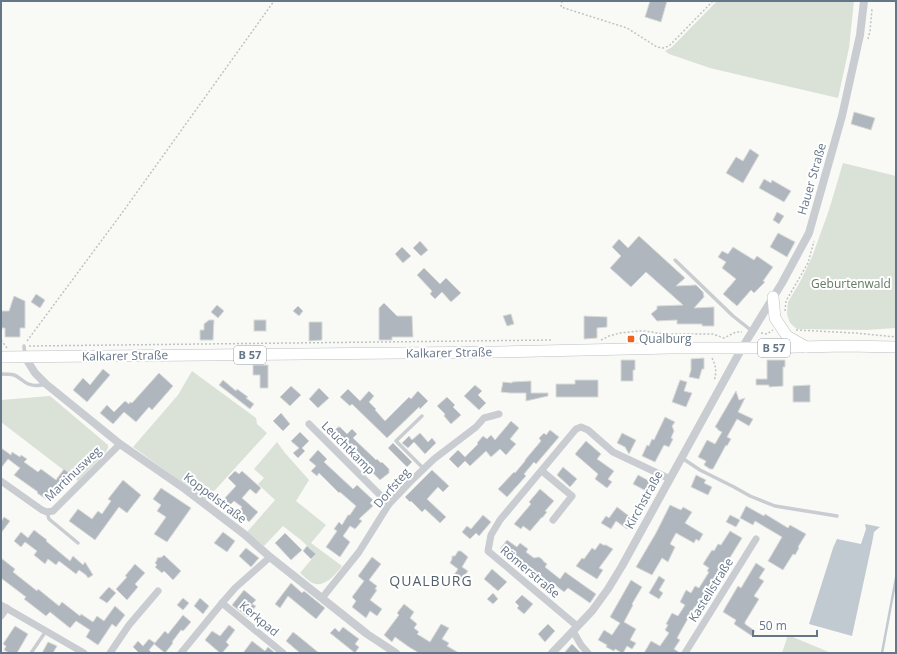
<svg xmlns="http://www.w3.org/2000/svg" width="897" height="654" viewBox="0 0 897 654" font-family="'Open Sans',sans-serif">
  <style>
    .green { fill: #dae1d7 }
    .water { fill: #c1cad0 }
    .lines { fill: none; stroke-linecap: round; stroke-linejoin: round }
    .stream { stroke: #c1cad0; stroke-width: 2.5 }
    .building { fill: #afb6bd; stroke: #dadbd8 }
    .primary-casing { stroke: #bcbfc4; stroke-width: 12 }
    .path { stroke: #c0c3c5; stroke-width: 1.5; stroke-dasharray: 2 2; stroke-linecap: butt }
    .service { stroke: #c9ccd0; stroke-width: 3.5 }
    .minor { stroke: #c9ccd0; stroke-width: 7 }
    .tertiary { stroke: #c9ccd0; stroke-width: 8 }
    .primary { stroke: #fff; stroke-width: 11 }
    .poi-dot { fill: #ec6524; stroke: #fff; stroke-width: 1.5 }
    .labels { text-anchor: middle; stroke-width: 4; stroke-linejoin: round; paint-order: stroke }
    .shield { fill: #fff; stroke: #949fac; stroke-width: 1 }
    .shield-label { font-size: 11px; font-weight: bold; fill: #667689 }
    .street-label { font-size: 12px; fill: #667689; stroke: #fff }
    .park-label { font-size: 12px; fill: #657a62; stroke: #fff }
    .poi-label { font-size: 12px; fill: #667689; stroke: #fff; text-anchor: start }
    .quarter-label { font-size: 14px; letter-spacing: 1px; fill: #55606d; stroke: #fff }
  </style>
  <rect width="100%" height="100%" fill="#f9f9f6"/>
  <g class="green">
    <path d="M717,1H854L849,48L838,98L710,68L669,54L665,51L672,47Z"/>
    <path d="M843,163L896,176V328L866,330L797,329L790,323L787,314L788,302L800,282L812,257L829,210Z"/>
    <path d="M192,371L256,418L257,424L267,433L206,500L133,447L178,395Z"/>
    <path d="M50,396L108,445V448L105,453L78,481L1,422V400Z"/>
    <path d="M277,442L285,453L309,480L296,501L326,525L311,543L342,566C337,573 326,586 316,584C310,583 305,577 300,573L316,554L301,540L283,526L264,546L247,532L275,500L258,484L264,478L254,469Z"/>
    <path d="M788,635L831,653H782Z"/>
  </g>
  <path class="water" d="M865,524L880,527L874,532L872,543L852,636L809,624L833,548L837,539L861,544L866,529Z"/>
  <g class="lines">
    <path class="stream" d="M882,653L896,578"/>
  </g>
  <g class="building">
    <path d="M650,1H667L661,22L645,17Z"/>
    <path d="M854,112L875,118L871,130L851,124Z"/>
    <path d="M750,149L759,155L743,183L726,173L736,157L743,161Z"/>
    <path d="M764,179L771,183L772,180L791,191L784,202L759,188Z"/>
    <path d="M777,212L784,216L779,224L773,220Z"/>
    <path d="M778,233L795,242L787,257L770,247Z"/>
    <path d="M639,236L685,278L676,286L696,285L703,292L704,297L694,308L714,307V326H702V324H677V320L657,321L651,314L657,309V306L683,305L646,272L631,287L610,268L621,256L612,247L619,239L628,248Z"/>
    <path d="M420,241L428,250L421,256L413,248Z"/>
    <path d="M402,247L411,256L403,263L395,254Z"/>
    <path d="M733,247L754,260L757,256L773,267L763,281L765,282L754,293L751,290L737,306L723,294L736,279L722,268L726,262L718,257L722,251L728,254Z"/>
    <path d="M424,268L440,284L446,278L461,293L451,302L442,292L435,299L430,294L432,291L417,275Z"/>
    <path d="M36,294L45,300L40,308L31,302Z"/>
    <path d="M14,296L25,301V328H20V337H5V328H1V311H9Z"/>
    <path d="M384,303L397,316H412L413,337H392V340H379V308Z"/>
    <path d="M217,305L224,311L218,318L211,312Z"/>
    <path d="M298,306L303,311L299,316L293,311Z"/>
    <path d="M511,314L514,324L507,326L503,316Z"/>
    <path d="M584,316L607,317V327L597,328V338L584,339Z"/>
    <path d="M209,320H214L213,340H200V330H204V324Z"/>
    <rect x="254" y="320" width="12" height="11"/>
    <path d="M309,322H322V340L309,341Z"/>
    <path d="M704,358V369H702L699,379L689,377L691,370V359Z"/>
    <path d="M621,360H635V370H633V381H621Z"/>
    <path d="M767,360H785V367H783V386L769,387V385H756V379H767Z"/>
    <path d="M253,365H268V388H260V375H253Z"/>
    <path d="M103,369L110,375L87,402L73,390L83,378L90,385Z"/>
    <path d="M159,373L173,386L152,410L149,407L136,422L124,412L113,424L100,413L107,405L114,412L125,401L129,404L130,402L132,403Z"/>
    <path d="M223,380L236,391L237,389L248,397L246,398L254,404L250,409L219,385Z"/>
    <path d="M575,380H598V397H556V384H575Z"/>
    <path d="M680,380L687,382L684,391L692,393L686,407L672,402Z"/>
    <path d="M531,381V393H548V396L526,401V393H510L501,392L503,382L512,383V382Z"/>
    <path d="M475,385L482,391L478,395L486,403L479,410L464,396Z"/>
    <path d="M810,385V402H793V386Z"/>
    <path d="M291,386L301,395L290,406L280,397Z"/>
    <path d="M319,388L329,398L318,408L309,399Z"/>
    <path d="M348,389L360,401L369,391L374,396L369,402L376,409L375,410L385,421L409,397L411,399L418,391L428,401L420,409L419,407L387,438L352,404L350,406L340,397Z"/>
    <path d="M736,391L739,400L745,398L738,412L753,419L749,426L737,419L727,437L731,439L727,446L726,445L713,469H710L704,465L706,461L698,457L707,440L715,444L722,432L718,430L717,428L715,427Z"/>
    <path d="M447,397L455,405L453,407L461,415L451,424L444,416L445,414L437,406Z"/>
    <path d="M281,413L290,424L283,431L273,421Z"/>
    <path d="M665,417L675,422L672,426L674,431L671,438L673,439L669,447L664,445L655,462L642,456L647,445L649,446L652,439L654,440Z"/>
    <path d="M511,421L519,428L510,439L516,444L506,455L500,449L491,457L486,451L470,466L465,461L458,468L449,459L458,450L465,457L478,444L477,443L483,436L487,439L491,435L495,440Z"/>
    <path d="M338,427H340L347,434L352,429L357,434L353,438L376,460L377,459L381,463L382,462L389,469V473L380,480L333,434V432Z"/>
    <path d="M550,430L559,437L536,464L534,462L524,474L526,476L507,497L498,489L514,472L515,473L525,461V460L541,441L539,438L544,433L546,435Z"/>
    <path d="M300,432L309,441L302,448L305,451L298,458L293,453L299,448L291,441Z"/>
    <path d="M420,433L428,442L432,438L436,443L425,454L414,442L408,448L402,443L409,436L412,440Z"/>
    <path d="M622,433L636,440L629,454L625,447L617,443Z"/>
    <path d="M586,441L601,454L597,459L614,471L608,479L612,482L607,488L595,479L598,474L575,454Z"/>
    <path d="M393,443L412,462L407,467L388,448Z"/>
    <path d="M1,448L11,455L12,452L20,457L21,455L27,459L24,462L38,472L41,469L56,480L64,469L73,476L68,482L67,481L58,494H57L54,498L53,497L51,499L49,497L48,499L46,498V499L37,493L38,492L14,475L20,468L8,459L1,468Z"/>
    <path d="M318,450L327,459L324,462L353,489L357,485L373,500L370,503L373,506L359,519L362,521L355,529L350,526L343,536L350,542L340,557L326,547L337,531L334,529L339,522L342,525L348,515H350L356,506L340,492L339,493L319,473L317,476L311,471L316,466L309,460Z"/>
    <path d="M563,467L577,479L570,487L557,475Z"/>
    <path d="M432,470L449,486L443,492L438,487L427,499L446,517L440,523L425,509L422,512L411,501L410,502L405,497Z"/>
    <path d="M235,471L239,474L242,471L261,488L256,494L250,489L242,498L258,512L249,522L238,512L242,507L234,501L229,506L223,500L236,486L228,478Z"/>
    <path d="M638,475L653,483L648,492L633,484Z"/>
    <path d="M696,475L706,480L704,483L712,487L708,495L691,487Z"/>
    <path d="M123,480L141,495L127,513L119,507L95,540L69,521L78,509L92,519L98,511L102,514L111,501L108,499Z"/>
    <path d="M161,488L191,508L167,542L154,534L166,517L157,511L161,505L153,499Z"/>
    <path d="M540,489L554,501L545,511L547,512L542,518V517L530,531L523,526L521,529L514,524L531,504L529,502Z"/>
    <path d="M670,505L681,510L683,507L692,512L685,523L703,534L699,541L696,539L694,543L676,533L670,544L675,547L668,562L662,558L652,575L636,567L656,533Z"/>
    <path d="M746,506L764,516L765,514L788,528L790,525L806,534L798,547L799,548L795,555L793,554L783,570L768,561L782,537L755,521L753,525L740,518Z"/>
    <path d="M617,507L633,519L627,529L616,521L611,529L601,523L606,516L609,518Z"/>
    <path d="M483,515L491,522L479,536L476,533L470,539L462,532L467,526L471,529Z"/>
    <path d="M730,515L740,520L736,527L726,522Z"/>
    <path d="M4,517L10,521L1,533V522Z"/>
    <path d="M34,530L47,540L46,541L70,561L73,556L83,565L85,562L93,575L88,578L86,575L79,570L76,574L59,561L56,565L48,559L45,564L34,555L37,551L25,542L21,547L14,541L21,532L28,538Z"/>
    <path d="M730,531L742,538L718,577L720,579L715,587L711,585L697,607L695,606L677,638L680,640L674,649L680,653H644L651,641L660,646L669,633L665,630L668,625L666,624L672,613L678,616L685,605L680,602L686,590L691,593L695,586L699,588L709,572L707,571L709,568L703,564L712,550L714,551L718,544L721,545Z"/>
    <path d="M223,532L235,541L227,552L214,543Z"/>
    <path d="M285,533L302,550L291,560L275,543Z"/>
    <path d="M507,540L517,547L520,543L528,549L526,552L534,558L539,557L543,560V561L547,564L545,567L560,579L565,572L596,594L590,603L568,588L564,592L554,584L551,588L500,549Z"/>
    <path d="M600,543L603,545H606L613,549L599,568L603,570L597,579L576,566L582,558L584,559L592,548L595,550Z"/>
    <path d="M307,546L316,554L311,559L303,551Z"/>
    <path d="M246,548L259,558L251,567L239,556Z"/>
    <path d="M458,551H461L468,557L462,567L468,571L461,580L454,575L458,569L450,563L452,559V556H455Z"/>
    <path d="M164,555L181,571L173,580L164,571L162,573L155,567L157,565L155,563L157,560V558L162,557Z"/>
    <path d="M372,557L381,564L369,580L377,586L375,589L377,590L370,600L382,609L377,616L370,611L366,618L352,607L356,601L352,597L364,581L358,576Z"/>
    <path d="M1,558L15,569L13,572L37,591L38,589L59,606L62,602L80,616L81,614L93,622L97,616L104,621L115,606L125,615L116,627L112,624L98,645L86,637L90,630L76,621L70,628L50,612L46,616L24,599L26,597L1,578Z"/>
    <path d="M756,563L765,569L759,578L764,581L754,596L759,599L745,622V624L755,631L752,636L734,624L736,620L723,612L725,608L738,586L741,588Z"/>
    <path d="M135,564L145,573L135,584L138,587L127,600L116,589L127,577L125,576Z"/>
    <path d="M492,569L507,582L498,591L484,579Z"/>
    <path d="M659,576L665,580L659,590L663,593L659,599L649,593Z"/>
    <path d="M631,580L642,587L632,604L633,605L624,622L636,629L630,640L636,643L632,649L627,646L623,653H622L615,649L614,651L606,647L607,645L598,640L604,630L612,635L620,623L610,617Z"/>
    <path d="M291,583L302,593L304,591L325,608L316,619L288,596L280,608L275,604Z"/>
    <path d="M109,587L116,593L107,603L99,598Z"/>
    <path d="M244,590L256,600L252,604L256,606L247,617L232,605Z"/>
    <path d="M493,593L498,599L493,604L487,599Z"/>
    <path d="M522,595L533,604L524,614L517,608L519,606L515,602Z"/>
    <path d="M183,598L189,603L183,610L177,605Z"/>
    <path d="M200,598L209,606L203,614L194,606Z"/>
    <path d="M404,604L414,612L410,618L417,624L414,628L419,632L417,634L430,642L441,624L449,628L442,639L449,643L447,646L459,653H419L409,647L395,637L392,642L384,635L399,615L397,613Z"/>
    <path d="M183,615L191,622L183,631L181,630L172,642L173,643L165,653L154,644L165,631L168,634Z"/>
    <path d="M548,624L555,631L545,642L538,634Z"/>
    <path d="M229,625L235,630L226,642L229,645L222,653H220L205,640L212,631L220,636Z"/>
    <path d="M15,626L28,634L17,653H9L4,650L6,646L3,644Z"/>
    <path d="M343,627L359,639L355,644L359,647L355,653L330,633L335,628L339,632Z"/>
    <path d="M293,632L297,635L319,653H300L286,641Z"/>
    <path d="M149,639L155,643L149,650L152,653H138V652L133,647L138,641L143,646Z"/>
    <path d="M252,641L265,651L268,647L275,653H243Z"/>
    <path d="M48,642L57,646L53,653H42Z"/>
    <path d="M572,644L581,653H564Z"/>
  </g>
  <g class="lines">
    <defs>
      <g id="primary">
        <path d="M773,297L775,318L787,336L806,347"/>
        <path d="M1,357L499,352L671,348H755L847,346L896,347"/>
      </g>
    </defs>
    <use href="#primary" class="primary-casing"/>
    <g class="path">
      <path d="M562,1L561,7L627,28L657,47L663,48L669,46L713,1"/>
      <path d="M868,39L870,31L872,9"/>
      <path d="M785,311L786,301L808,263L814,241"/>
      <path d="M796,330L855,333L896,337"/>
      <path d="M761,333L767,334L773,330"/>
      <path d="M1,340L7,348"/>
      <path d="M601,340L609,336L620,333L639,331H645L664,334H713L724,338L736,332H742"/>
      <path d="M27,341L122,213L274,1"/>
      <path d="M29,346L553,340"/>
      <path d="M712,358C716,366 717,372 714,381"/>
    </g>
    <g class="service">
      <path d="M675,260L733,316L752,331"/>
      <path d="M24,346L25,356"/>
      <path d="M1,374C5,374 10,374 14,375C17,376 19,378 22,380C29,386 36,387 45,384"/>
      <path d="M422,416L396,441L424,469"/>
      <path d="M682,458L700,470L734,487L750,496L775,506L837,516"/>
      <path d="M47,512L49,519L78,543"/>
      <path d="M31,653L46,631"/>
    </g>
    <g class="minor">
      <path d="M309,424L389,504"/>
      <path d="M542,471L572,496L553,520"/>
      <path d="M1,481L42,510L47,512L53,511L120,444"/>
      <path d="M322,598L359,552L389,504L411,481L434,459L476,427L484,418L499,414"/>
      <path d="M222,603L283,653"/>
      <path d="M1,605L84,653"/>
      <path d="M1,616L7,608"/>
      <path d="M577,626L488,551L491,535L500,520L576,429L581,427L588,430L613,452L670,479"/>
      <path d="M573,631L581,645L588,653"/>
      <path d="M110,653L129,625L158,591"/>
      <path d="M181,653L222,603L235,588L270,557"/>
      <path d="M685,653L756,539"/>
    </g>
    <g class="tertiary">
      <path d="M25,357L35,373L46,384L120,444L185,489L244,534L270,557L367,634L396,653"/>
      <path d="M552,653L592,611L608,589L622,566L742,348L782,283L809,233L842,116L860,35L864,1"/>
    </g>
    <use href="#primary" class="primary"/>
  </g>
  <rect class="poi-dot" x="627" y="335" width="8" height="8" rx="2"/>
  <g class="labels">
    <g class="shield">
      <rect x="758" y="339" width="32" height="18" rx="3"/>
      <rect x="234" y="346" width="32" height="18" rx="3"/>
    </g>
    <g class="shield-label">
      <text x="774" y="352">B 57</text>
      <text x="250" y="359">B 57</text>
    </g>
    <g class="street-label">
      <text transform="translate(812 179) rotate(-74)" y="4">Hauer Straße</text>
      <text transform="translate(449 353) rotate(-1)" y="4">Kalkarer Straße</text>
      <text transform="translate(125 356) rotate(-1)" y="4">Kalkarer Straße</text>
      <text transform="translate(348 448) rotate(45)" y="4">Leuchtkamp</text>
      <text transform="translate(73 474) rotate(-44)" y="4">Martinusweg</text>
      <text transform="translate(392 488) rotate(-49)" y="4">Dorfsteg</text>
      <text transform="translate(215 498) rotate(37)" y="4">Koppelstraße</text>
      <text transform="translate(644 500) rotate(-61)" y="4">Kirchstraße</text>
      <text transform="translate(530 572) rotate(40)" y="4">Römerstraße</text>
      <text transform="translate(711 590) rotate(-58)" y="4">Kastellstraße</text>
      <text transform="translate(259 619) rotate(40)" y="4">Kerkpad</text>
    </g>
    <g class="park-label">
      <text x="851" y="288">Geburtenwald</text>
    </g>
    <g class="poi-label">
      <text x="639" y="343">Qualburg</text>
    </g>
    <g class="quarter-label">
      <text x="431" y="586">QUALBURG</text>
    </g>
  </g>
  <rect width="897" height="654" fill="none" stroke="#667689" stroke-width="4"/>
  <path d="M753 630v6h64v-6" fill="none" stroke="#667689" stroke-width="2"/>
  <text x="759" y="630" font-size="12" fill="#667689" stroke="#ffffff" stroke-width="3" paint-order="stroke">50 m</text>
</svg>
